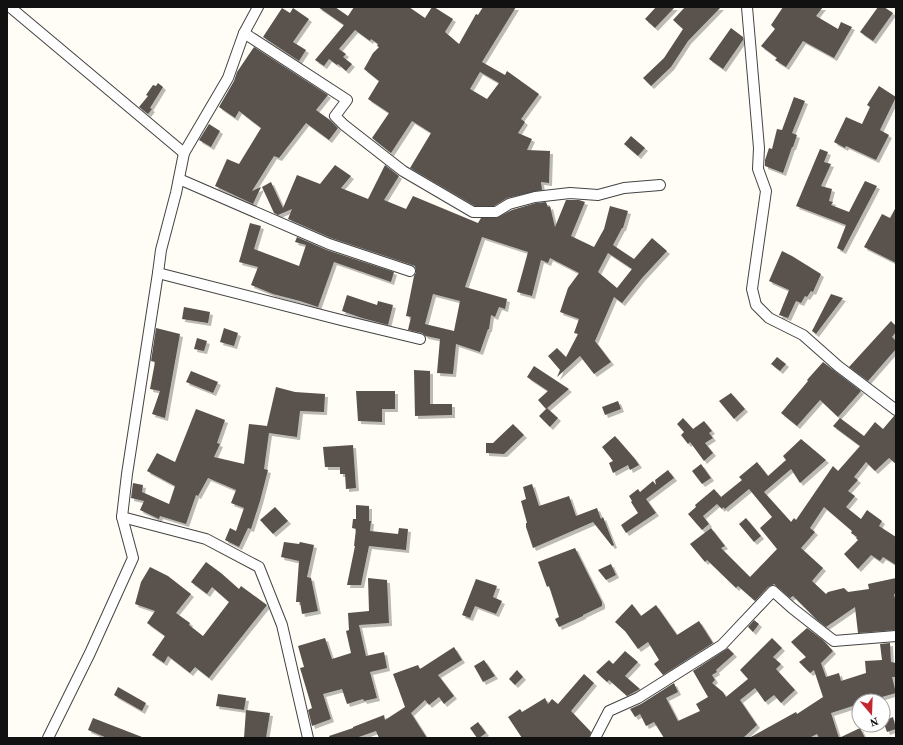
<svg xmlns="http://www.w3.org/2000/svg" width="903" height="745" viewBox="0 0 903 745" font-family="'Source Serif 4',serif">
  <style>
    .building { fill: #5a524d; fill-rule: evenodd; filter: url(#shadow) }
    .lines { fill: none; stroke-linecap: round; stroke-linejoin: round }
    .minor-casing { stroke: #444; stroke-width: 12 }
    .minor { stroke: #fff; stroke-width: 10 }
  </style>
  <defs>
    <filter id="shadow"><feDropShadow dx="3" dy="3" stdDeviation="0" flood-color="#0004"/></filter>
  </defs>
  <rect width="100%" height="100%" fill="#fffdf5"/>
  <g class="building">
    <path d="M318,7H335L348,16L354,7H409L425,18L432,7H434L453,19L445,32L459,44L476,14L478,15L483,7H516L482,62L505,75L507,71L539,94L521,119L525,122L518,133L532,139L527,150L550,151L549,183L541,182L542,190L507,198L494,206H475L410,168L431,133L412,121L391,153L372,138L389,113L368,99L379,81L364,69L373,53L379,47L377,46L378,44L371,39L370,41L355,30L339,49L346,54L343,57L352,64L346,71L338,64L337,65L329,59L324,66L315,60L344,25ZM480,72L499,83L487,99L470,89Z"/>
    <path d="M656,7H675L655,28L645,19Z"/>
    <path d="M685,7H721L688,41L671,67L651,86L643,78L664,58L683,29L673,20Z"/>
    <path d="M783,7H823L816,16L838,29L841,22L852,27L834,58L803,41L786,67L775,60L777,58L761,46L775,29L771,25Z"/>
    <path d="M878,7H884L893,13L873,41L860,32Z"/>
    <path d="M282,8L290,13L293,8L309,19L293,42L306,50L299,61L263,37Z"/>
    <path d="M731,28L743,37V40L723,69L709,59Z"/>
    <path d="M254,47L328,95L316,110L330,120L338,128L329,140L306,123L279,158L274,156L252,191L261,187L253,204L215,186L227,159L239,164L261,128L239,111L235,118L219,107L234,81L237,72Z"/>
    <path d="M158,83L163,87L150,108L152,109L148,114L139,107L148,96L146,95L153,85L156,86Z"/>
    <path d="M879,86L896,97L880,130L889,135L876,160L846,146L845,148L834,142L846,117L862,124L870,107L867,105Z"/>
    <path d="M794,97L805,101L792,133L797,135L793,147H792L783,173L765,166V160L769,148L772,149L777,129L782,130Z"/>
    <path d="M209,124L220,131L211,147L199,140Z"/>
    <path d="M631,136L645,148L638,156L624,144Z"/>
    <path d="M820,149L828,152L824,162L831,164L821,186L832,189L829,201L833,202L831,205L849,212L865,181L877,186L843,251L837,248L846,225L796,206Z"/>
    <path d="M335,165L351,176L341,188L368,199L385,165L399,176L384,200L406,209L413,196L478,223L481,218H496L512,210L536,203L546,202L548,207L550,206L555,227L566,200H579L585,202L571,236L594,247L604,229L610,206L628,211L623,228H622L613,245L634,259L652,238L667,251L642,278L622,303L614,297L595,341L611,362L594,374L580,356L557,377L560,370L548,356L557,348L566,357L578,334L574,333L579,319L560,312L568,288L579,273L550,258L548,263L541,260L532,296L517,292L528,252L482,237L465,287L507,299L505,309L499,307L495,317L491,315L489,329H488L480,352L456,344L453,374L437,373L440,339L426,336L422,333L408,330L411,317L406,316L414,276L416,273L415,266L331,238L288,219L292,209L278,215L274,213L262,187L271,182L283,208L297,175L320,184ZM608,253L632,269L617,288L598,272ZM433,294L460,301L454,331L425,324Z"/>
    <path d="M896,207V263L864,247L882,214L890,218Z"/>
    <path d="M250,223L261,226L254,249L299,266L306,245L295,242L297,237L327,250L394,272L391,282L334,262L318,307L300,301L273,294L251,285L258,267L239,262Z"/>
    <path d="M782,251L792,256L821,274L813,292L811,291L807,297L805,296L801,303L796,301L788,318L779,315L789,290L769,281Z"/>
    <path d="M831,294L843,298L816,334L812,331Z"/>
    <path d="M347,295L377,305L378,301L393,305L388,325L362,318L342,311Z"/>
    <path d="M184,307L210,312L208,323L182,319Z"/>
    <path d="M891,321L896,326V332L892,337L896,341V349L868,381L849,367Z"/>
    <path d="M156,328L180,334L165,418L152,414L160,391L150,389L155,362L151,361Z"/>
    <path d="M224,328L238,333L234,346L220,342Z"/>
    <path d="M197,338L207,341L204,351L194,349Z"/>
    <path d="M777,357L786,364L780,371L771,364Z"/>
    <path d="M823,362L861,391L838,417L820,400L797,426L781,413L808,381L807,380Z"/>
    <path d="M534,366L569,389L546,409L538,400L548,391L527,377Z"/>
    <path d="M414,370L430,371V404H452V415L415,416Z"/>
    <path d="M191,371L218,382L213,393L186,382Z"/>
    <path d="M276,387L295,392L325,394L324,412L300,411L297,437L269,433L264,469L268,470L260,501L251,529L248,528L239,547L225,540L230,528L236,531L244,508L231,503L236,490L208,478L198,496L196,495L186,524L160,516L159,519L140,510L144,501L131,498L133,483L143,485L142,492L169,504L175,486L147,471L157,453L175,462L196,409L225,420L217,443L220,444L214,457L244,464L249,424L267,426Z"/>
    <path d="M356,391H395V409H382V422L358,421Z"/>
    <path d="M731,393L745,409L734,419L719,401Z"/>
    <path d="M618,401L621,409L605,415L602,407Z"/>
    <path d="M547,408L558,418L550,427L539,416Z"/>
    <path d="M894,416H896V464L889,458L875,471L866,462L854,477L858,480L848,491L855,496L846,507L861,519L867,510L882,521L879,526L896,537V565L883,557L880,561L871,555L858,569L844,554L858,540L856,538L857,537L851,533L852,531L824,507L810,528L815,532L801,548L823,568L812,581L826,594L828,592L844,588L848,592L869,589L868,584L896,578V594H894L896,603V630L858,633L855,607L826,627L816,619L793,596L790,598L774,584L768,587L755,601L738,586L736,588L707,560L705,562L690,544L711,528L725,546L721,548L750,577L777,549L760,528L772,517L749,489L725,509L723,507L722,509L717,504L703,516L709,524L702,530L688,514L696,507L695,505L714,489L721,497L742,480L739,477L757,462L768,476L786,460L783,456L801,439L826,460L800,483L791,469L764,492L791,522L794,518L796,520L833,466L838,471L860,446L833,426L840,418L864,436L875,422L883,429Z"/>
    <path d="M683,418L693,429L704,421L712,431L709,433L713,438L705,443L713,453L704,461L690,442L688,444L681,435L684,432L677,424Z"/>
    <path d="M513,424L524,435L504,454L486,453V443H493Z"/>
    <path d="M615,436L635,459L639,465L630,470L628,465L613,473L609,463L613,461L602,447Z"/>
    <path d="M353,445L356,488L346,489L345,474H340V467H325L323,447Z"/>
    <path d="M701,464L711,478L702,484L692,471Z"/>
    <path d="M668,470L674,478L646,499L656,513L626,533L621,525L638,513L631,502L632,501L629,496L638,489L640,492L653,481L656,485L655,480Z"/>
    <path d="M532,484L539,506L569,496L576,516L597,508L601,519L603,517L614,545L612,546L593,522L533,548L526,527V523H527L521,501L526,499L523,487Z"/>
    <path d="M356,505L369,506V521H371L370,531L398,534L399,528L408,529L406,550L369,546L361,585H347L355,546H354L356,529L352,528L353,519H356Z"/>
    <path d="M275,507L288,521L273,534L260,520Z"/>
    <path d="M746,518L761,536L754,542L739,524Z"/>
    <path d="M284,542L299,544L300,542L314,545L307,577L311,578L318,611L302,614L300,602H296L299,561L281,557Z"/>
    <path d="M575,548L602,602V606L583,615V616L559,627L555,619L559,617L549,586L547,587L538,562Z"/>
    <path d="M206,562L221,573L239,589L241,586L267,605L209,678L195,667L190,673L168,656L164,663L152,655L165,636L147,623L155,611L135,604L141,582L150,567L168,576L191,594L176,613L190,623L189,625L203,636L229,602L212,587L207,594L191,582Z"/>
    <path d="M611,564L616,575L606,580L598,570Z"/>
    <path d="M368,578L387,580L389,623L359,625L366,656L384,652L387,668L370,672L377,698L364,701L363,699L347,704L342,689L323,694L331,719L312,726L308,710L312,708L300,668L304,667L298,646L325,638L332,659L351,653L346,631L349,630L348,613L369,611Z"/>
    <path d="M476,579L497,586L493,597L502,601L496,614L475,606L470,618L462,615Z"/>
    <path d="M632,604L641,616L656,605L677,635L699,621L713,643L663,675L654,664L659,660L648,642L638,649L625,631L615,622Z"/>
    <path d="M754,620L759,624L753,632L748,627Z"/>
    <path d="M807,628L823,640L833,651L821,663L826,677L839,673L841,681L866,673L865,661L882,660L880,644L890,643L891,662L896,663V677H892L896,693L868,701H859V704L831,713L839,738H819L817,734L809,738H749L796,712L797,714L823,697L814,670L810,673L799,662L806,657L791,642Z"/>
    <path d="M772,638L782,648L773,657L781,664L776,669L795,690L781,703L774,695L765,702L755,688L740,700L757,725L743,738H664L654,722L646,726L640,714L635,717L630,709L641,704L674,683L678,692L666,698L678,721L700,711L696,704L708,697L693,671L728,648L734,654L716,670L717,672L712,675L715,680L712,683L723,692L726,697L748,679L740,670Z"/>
    <path d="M454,647L462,660L438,675L454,696L444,704L439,697L429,705L425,700L411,713L427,738H379L376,731L356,738H330L329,736L353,728V727L384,715L385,720L405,707L393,674L418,665L420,669Z"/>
    <path d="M625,651L638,662L625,676L640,689L627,696L609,680L607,682L596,672L609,660L613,664Z"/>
    <path d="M484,660L495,676L483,682L474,666Z"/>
    <path d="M517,670L523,677L515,685L509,679Z"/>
    <path d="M584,674L594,683L571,711L591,732L589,738H522L508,717L520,709L522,712L545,698L548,704L552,699L558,704Z"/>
    <path d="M118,687L146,703L142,711L114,695Z"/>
    <path d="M218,694L246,698L244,710L216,706Z"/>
    <path d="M246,710L270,713L266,738H244Z"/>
    <path d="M893,717L896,729L887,732L883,721Z"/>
    <path d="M93,718L142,737V738H107L88,730Z"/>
    <path d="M478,722L486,733L479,738H477L470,728Z"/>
    <path d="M860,728L865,738H839Z"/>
  </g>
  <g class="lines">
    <defs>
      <g id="minor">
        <path d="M10,7L184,153"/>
        <path d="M747,7L759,148L758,169L766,191L752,289L756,305L769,318L803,335L838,366L896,410"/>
        <path d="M244,33L347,100L335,116L344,125L403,171L473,212H496L509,204L535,197L570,193L598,195L624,188L660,185"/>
        <path d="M179,179L329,244L410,271"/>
        <path d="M158,273L341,320L420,339"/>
        <path d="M122,517L206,539L259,567L282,625L308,738"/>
        <path d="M48,738L90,653L133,558L122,517L127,474L158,273L161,250L176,193L184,153L228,78L244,33L258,7"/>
        <path d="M595,738L609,711L638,698L722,645L773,591L792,608L834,641L896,636"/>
      </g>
    </defs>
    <use href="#minor" class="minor-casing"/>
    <use href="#minor" class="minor"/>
  </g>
  <rect width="903" height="745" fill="none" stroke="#111111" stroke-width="16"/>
  <g transform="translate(871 713) rotate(161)"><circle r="19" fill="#ffffff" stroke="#a0a0a0"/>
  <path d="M0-3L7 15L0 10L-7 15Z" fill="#c4262e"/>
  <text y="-6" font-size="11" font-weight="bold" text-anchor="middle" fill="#111111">N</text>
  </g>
</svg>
